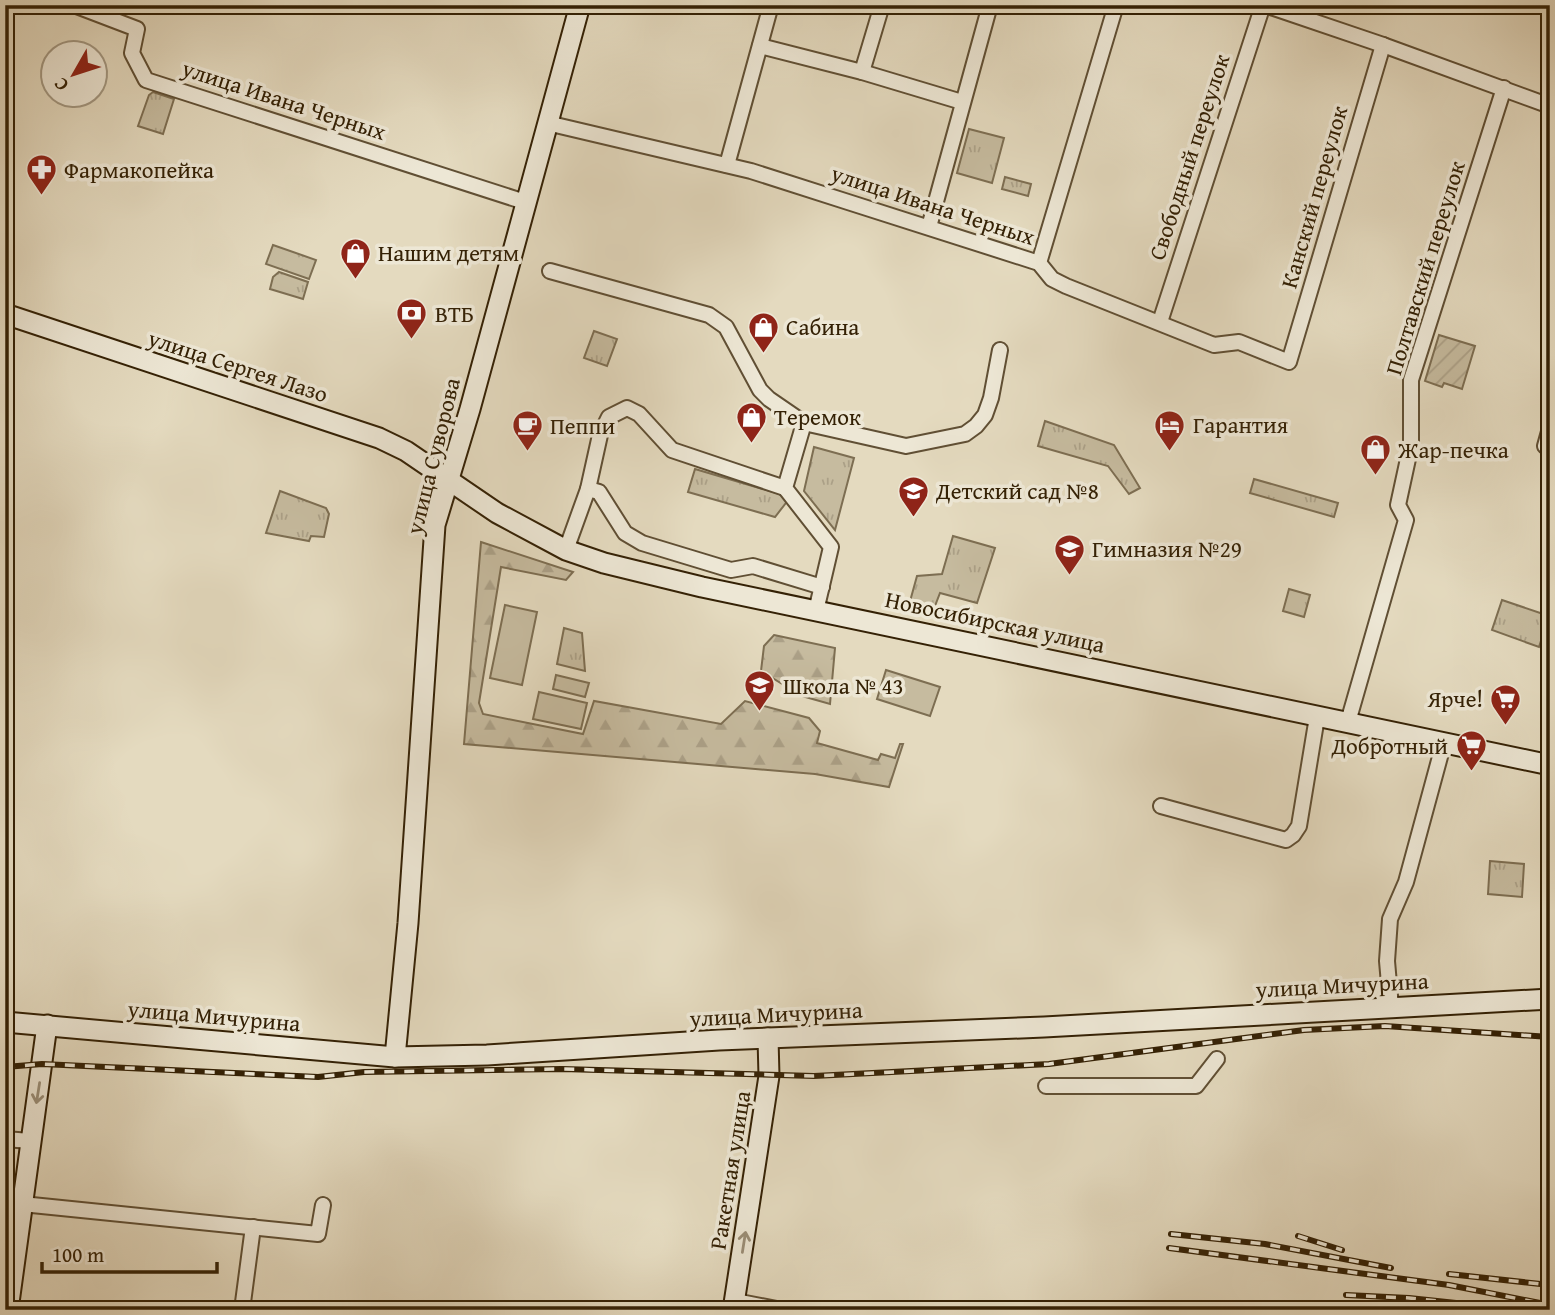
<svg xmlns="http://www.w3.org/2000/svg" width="1555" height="1315" viewBox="0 0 1555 1315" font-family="'Gentium Book Plus',serif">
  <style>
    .forest { fill: url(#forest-firs); stroke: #7d6e52; stroke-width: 2 }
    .park { fill: url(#park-tufts); stroke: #7d6e52; stroke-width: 2 }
    .garden { fill: url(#garden-furrows); stroke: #7d6e52; stroke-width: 2 }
    .pitch { fill: #c6bb9f; stroke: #7d6e52; stroke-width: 2 }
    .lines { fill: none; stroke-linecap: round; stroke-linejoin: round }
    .street-casing { stroke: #604f34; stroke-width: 18 }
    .secondary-casing { stroke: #342105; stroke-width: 23 }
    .street { stroke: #ede7d5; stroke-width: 14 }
    .secondary { stroke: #ede7d5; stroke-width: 19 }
    .rail-casing { stroke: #342105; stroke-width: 6 }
    .rail { stroke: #ede7d5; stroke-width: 3.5; stroke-dasharray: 10; stroke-linecap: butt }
    .oneway { stroke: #9a8e77 }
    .labels { text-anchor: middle; stroke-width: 7; stroke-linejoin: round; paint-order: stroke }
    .street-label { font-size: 23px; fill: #342105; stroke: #ede7d5 }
    .poi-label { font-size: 23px; fill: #342105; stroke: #ede7d5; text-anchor: start }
  </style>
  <defs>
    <pattern id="forest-firs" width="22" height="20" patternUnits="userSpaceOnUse" patternTransform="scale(1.75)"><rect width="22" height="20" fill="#c6bb9f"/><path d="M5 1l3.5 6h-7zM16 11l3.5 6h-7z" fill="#aba087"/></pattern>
    <pattern id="park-tufts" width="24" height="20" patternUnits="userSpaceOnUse" patternTransform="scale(1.75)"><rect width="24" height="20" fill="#c6bb9f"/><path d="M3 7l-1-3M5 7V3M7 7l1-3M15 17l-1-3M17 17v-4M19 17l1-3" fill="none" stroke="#aba087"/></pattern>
    <pattern id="garden-furrows" width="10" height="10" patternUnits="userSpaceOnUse" patternTransform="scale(1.75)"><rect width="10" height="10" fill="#c6bb9f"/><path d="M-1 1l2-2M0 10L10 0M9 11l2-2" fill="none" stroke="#aba087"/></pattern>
  </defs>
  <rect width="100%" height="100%" fill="#e4dabf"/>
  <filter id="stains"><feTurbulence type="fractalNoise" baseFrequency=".00286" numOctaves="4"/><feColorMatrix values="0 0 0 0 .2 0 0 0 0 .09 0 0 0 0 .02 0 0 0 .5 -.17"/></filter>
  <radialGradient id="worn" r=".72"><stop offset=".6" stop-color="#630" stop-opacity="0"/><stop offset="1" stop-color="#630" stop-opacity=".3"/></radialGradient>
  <g class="forest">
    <path d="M481,542L573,572L566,580L501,567L479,703L483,714L583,734L594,701L721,724L745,701L809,718L820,731L817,743L878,760L881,754L895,758L900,744H903L889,787L815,774L464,744Z"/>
    <path d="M774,635L835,648L830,704L802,696L761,671L764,646Z"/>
  </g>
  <g class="park">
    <path d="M153,92L174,99L163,134L138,126L149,95Z"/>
    <path d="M969,129L1004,138L992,183L957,173Z"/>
    <path d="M1005,177L1031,184L1028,196L1002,189Z"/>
    <path d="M273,245L316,260L309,279L266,264Z"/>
    <path d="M279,272L308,282L303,299L270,289L273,277Z"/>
    <path d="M594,331L617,339L607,366L584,358Z"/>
    <path d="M1045,421L1114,445L1140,488L1129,494L1108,466L1038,446Z"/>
    <path d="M814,447L854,458L835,530L804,491Z"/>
    <path d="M695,469L783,495L789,499L775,517L688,492Z"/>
    <path d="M1254,479L1338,503L1334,517L1250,493Z"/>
    <path d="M280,491L326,508L329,514L324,537L311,536L309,541L266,533Z"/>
    <path d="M953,536L995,548L977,603L940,593L933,611L909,605L917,576L942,574Z"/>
    <path d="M1289,589L1310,595L1304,617L1283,611Z"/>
    <path d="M1502,600L1549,616L1539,647L1492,630Z"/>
    <path d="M564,628L582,633L585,671L557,664Z"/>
    <path d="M1490,861L1524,864L1522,897L1488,894Z"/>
  </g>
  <path class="garden" d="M1439,335L1475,346L1462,389L1444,383L1442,387L1425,381Z"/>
  <g class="pitch">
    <path d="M505,605L537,612L522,685L490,678Z"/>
    <path d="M886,670L940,687L930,716L877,699Z"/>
    <path d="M556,675L589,683L585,697L553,689Z"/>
    <path d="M539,692L587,703L581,729L533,719Z"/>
  </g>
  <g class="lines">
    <defs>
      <g id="street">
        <path d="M74,5L137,29L132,53L146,80L525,202"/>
        <path d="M1265,5L1383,45L1550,106"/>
        <path d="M760,46L862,72L962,102"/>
        <path d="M862,72L882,5"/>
        <path d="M547,123L751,171L848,202L1039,263L1052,279L1066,286L1214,345L1239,342L1289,362L1383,45"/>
        <path d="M727,165L771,5"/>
        <path d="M929,227L990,5"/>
        <path d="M1039,263L1116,5"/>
        <path d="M550,271L709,315L726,327L760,390L769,399L804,423L906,446L965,434L976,426L985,415L991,398L1000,350"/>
        <path d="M1160,322L1263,5"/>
        <path d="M804,423L785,488L831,547L816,611"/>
        <path d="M1545,446L1550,428"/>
        <path d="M588,489L600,435L609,417L627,408L639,414L672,450L785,488"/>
        <path d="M566,550L588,489L599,492L625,533L642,543L731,570L753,566L822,587"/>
        <path d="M1348,722L1406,520L1398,505L1411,445V380L1504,88"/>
        <path d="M1161,806L1286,840L1293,835L1299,826L1317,717"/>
        <path d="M1391,1007L1387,961L1390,919L1406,882L1444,742"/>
        <path d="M1046,1086H1196L1217,1059"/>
        <path d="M5,1139L30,1141"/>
        <path d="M22,1204L318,1234L323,1205"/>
        <path d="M735,1301L782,1310"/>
        <path d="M242,1310L253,1227"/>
      </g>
      <g id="secondary">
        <path d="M5,314L379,438L406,451L497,513L566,550L604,563L702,587L1550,765"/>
        <path d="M5,1022L395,1057L487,1055L719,1040L1044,1027L1550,999"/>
        <path d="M395,1057L408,923L435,525L470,409L580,5"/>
        <path d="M8,1310L47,1025"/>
        <path d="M733,1310L769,1076L768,1038"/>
      </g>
    </defs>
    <use href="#street" class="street-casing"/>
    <use href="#secondary" class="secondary-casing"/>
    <use href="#street" class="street"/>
    <use href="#secondary" class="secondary"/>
    <defs>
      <g id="rail">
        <path d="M5,1067L42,1064L318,1077L364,1072L562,1069L814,1076L1049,1064L1304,1030L1385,1026L1550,1037"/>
        <path d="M1171,1234L1265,1244L1391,1268"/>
        <path d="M1298,1236L1342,1250"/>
        <path d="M1169,1248L1449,1285L1550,1305"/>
        <path d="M1449,1274L1550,1285"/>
        <path d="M1346,1295L1409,1298L1522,1310"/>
      </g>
    </defs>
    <use href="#rail" class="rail-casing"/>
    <use href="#rail" class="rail"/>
  </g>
  <defs><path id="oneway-shaft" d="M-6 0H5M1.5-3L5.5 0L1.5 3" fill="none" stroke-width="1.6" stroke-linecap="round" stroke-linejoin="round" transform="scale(1.75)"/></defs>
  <g class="oneway">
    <use href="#oneway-shaft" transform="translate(38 1093) rotate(99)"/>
    <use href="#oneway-shaft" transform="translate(744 1242) rotate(-81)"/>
  </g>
  <defs>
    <symbol id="pharmacy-pin" viewBox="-11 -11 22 30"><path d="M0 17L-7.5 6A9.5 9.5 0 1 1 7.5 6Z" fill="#8f2418" stroke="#ede7d5"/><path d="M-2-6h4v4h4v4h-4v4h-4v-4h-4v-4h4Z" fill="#fff"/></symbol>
    <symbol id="shop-pin" viewBox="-11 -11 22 30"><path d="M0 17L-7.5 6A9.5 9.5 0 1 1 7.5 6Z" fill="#8f2418" stroke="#ede7d5"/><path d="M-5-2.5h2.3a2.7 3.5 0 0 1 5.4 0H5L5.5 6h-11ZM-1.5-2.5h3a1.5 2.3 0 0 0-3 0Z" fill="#fff"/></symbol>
    <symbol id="bank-pin" viewBox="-11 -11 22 30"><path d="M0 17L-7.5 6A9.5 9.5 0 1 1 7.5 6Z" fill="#8f2418" stroke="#ede7d5"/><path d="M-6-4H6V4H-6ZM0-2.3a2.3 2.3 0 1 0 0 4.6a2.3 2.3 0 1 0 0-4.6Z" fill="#fff"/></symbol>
    <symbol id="hotel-pin" viewBox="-11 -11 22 30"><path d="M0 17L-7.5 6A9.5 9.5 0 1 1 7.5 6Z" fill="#8f2418" stroke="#ede7d5"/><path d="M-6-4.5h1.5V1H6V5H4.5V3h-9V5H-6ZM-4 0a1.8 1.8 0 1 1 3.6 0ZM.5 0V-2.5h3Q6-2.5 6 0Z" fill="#fff"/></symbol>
    <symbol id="cafe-pin" viewBox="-11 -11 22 30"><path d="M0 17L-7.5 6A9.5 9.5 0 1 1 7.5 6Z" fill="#8f2418" stroke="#ede7d5"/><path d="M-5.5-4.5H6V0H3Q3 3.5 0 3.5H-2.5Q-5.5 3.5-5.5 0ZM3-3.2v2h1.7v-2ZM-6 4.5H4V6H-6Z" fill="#fff"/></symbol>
    <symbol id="school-pin" viewBox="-11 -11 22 30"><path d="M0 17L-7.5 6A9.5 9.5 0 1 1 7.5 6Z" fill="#8f2418" stroke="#ede7d5"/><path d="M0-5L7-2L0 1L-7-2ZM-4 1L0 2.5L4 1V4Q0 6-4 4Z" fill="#fff"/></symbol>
    <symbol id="supermarket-pin" viewBox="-11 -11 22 30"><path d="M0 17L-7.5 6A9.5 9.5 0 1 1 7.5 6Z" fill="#8f2418" stroke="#ede7d5"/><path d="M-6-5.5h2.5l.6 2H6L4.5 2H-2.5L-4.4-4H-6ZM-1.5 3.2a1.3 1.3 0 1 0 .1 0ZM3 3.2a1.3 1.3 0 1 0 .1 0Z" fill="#fff"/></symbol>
  </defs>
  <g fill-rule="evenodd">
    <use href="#pharmacy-pin" x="24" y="152" width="35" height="47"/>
    <use href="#shop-pin" x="338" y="236" width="35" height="47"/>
    <use href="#bank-pin" x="394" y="296" width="35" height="47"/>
    <use href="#shop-pin" x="746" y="310" width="35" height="47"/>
    <use href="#shop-pin" x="734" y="400" width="35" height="47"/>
    <use href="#hotel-pin" x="1152" y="408" width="35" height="47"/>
    <use href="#cafe-pin" x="510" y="408" width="35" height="47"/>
    <use href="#shop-pin" x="1358" y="432" width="35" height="47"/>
    <use href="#school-pin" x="896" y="474" width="35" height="47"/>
    <use href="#school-pin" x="1052" y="532" width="35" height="47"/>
    <use href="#school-pin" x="742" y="668" width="35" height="47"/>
    <use href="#supermarket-pin" x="1488" y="682" width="35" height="47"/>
    <use href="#supermarket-pin" x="1454" y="728" width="35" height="47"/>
  </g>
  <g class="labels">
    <g class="street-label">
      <text transform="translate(284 100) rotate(18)" y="8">улица Ивана Черных</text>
      <text transform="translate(1189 157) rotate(-72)" y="8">Свободный переулок</text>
      <text transform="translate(1314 197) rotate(-74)" y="8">Канский переулок</text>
      <text transform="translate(933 205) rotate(18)" y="8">улица Ивана Черных</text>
      <text transform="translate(1425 268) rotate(-73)" y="8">Полтавский переулок</text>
      <text transform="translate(238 366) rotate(18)" y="8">улица Сергея Лазо</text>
      <text transform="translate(433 456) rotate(-76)" y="8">улица Суворова</text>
      <text transform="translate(995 622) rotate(12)" y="8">Новосибирская улица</text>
      <text transform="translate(1342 985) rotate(-3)" y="8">улица Мичурина</text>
      <text transform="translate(776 1014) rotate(-3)" y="8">улица Мичурина</text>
      <text transform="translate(214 1016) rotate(5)" y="8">улица Мичурина</text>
      <text transform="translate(730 1170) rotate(-81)" y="8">Ракетная улица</text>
    </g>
    <g class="poi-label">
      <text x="64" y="178">Фармакопейка</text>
      <text x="378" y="261">Нашим детям</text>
      <text x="435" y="322">ВТБ</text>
      <text x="786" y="335">Сабина</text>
      <text x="774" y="425">Теремок</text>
      <text x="1193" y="433">Гарантия</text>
      <text x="550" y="434">Пеппи</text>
      <text x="1398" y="458">Жар-печка</text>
      <text x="936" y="499">Детский сад №8</text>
      <text x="1092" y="557">Гимназия №29</text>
      <text x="783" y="694">Школа № 43</text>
      <text x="1483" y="707" text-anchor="end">Ярче!</text>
      <text x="1448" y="754" text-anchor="end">Добротный</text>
    </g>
  </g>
  <rect width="1555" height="1315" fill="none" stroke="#e4dabf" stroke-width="28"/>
  <rect x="7" y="7" width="1541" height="1301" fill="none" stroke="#342105" stroke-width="3.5"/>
  <rect x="14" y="14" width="1527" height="1287" fill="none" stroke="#342105" stroke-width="2"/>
  <g transform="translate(74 74) rotate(231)"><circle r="33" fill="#ede7d5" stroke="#a39882" stroke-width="2"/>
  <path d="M0-5L12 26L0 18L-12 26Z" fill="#8f2418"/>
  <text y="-10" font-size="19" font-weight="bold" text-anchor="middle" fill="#342105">С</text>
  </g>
  <path d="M42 1262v10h175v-10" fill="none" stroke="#342105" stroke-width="3.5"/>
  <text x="52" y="1262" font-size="21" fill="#342105" stroke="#ede7d5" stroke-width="5" paint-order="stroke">100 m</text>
  <rect width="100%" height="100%" filter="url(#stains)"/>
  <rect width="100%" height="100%" fill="url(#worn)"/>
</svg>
